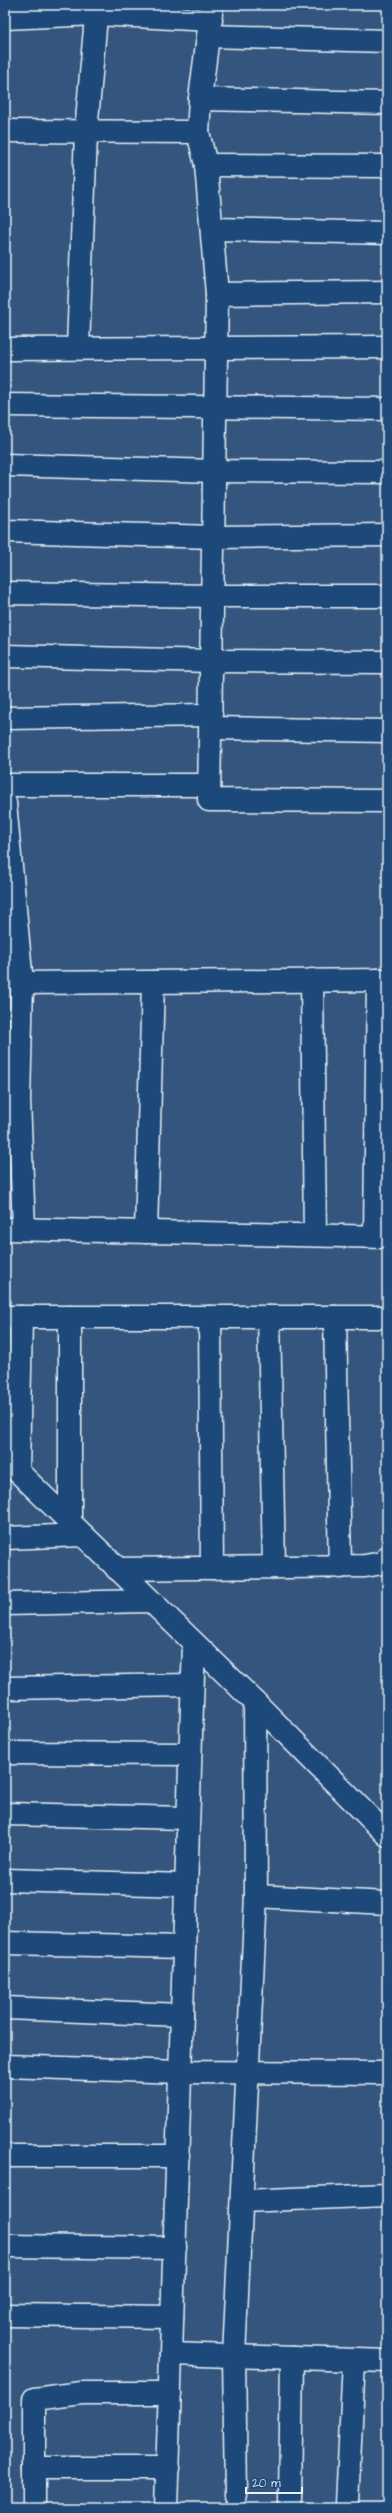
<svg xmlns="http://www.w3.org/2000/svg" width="392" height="2513" viewBox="0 0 392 2513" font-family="'Architects Daughter',sans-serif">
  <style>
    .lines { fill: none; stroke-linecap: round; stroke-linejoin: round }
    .minor-casing { stroke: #e8f1f8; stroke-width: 25 }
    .minor { stroke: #1f4a7a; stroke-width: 22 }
  </style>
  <rect width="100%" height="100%" fill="#34557d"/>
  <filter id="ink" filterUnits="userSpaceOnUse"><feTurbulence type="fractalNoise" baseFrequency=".025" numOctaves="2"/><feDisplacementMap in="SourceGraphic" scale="8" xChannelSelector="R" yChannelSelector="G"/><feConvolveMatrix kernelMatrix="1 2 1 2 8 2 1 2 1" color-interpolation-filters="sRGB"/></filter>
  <g filter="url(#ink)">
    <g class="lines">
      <defs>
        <g id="minor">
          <path d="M212,5L200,99L198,132L206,165L217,294L209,800L387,801"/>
          <path d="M5,18L96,14L211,20"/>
          <path d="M209,36L387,41"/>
          <path d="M200,99L387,103"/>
          <path d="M5,131L198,132"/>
          <path d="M206,165L387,166"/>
          <path d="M212,229L387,233"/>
          <path d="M217,294L387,292"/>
          <path d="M78,348L86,132L97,5"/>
          <path d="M5,349L387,347"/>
          <path d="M5,405L387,409"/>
          <path d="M5,465L215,471L387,472"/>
          <path d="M5,531L214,537L387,535"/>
          <path d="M5,593L213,596H387"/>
          <path d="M5,656L212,661L387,662"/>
          <path d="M5,718L211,715"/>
          <path d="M211,728L387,731"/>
          <path d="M5,785H209"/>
          <path d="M5,803L22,983L19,1100L24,1229"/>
          <path d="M312,980L315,1235"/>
          <path d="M22,983L387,980"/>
          <path d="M5,1229L387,1237"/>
          <path d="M146,1232L153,982"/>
          <path d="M375,1236L378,980"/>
          <path d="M5,1317H387"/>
          <path d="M210,1317L212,1568"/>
          <path d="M269,1317L274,1567"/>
          <path d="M335,1317L340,1567"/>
          <path d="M5,1459L255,1702L387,1835"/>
          <path d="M18,1472L21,1317"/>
          <path d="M70,1522V1317"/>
          <path d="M5,1538L83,1535"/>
          <path d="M117,1569L365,1566L382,1563L387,1558"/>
          <path d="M5,1604L150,1601"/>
          <path d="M5,1688L192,1685"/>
          <path d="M5,1753L190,1754"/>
          <path d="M5,1814L188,1818"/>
          <path d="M5,1880L186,1885"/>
          <path d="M256,1896L387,1903"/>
          <path d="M5,1943L184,1947"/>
          <path d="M5,2008L182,2015"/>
          <path d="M5,2066L180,2072L387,2073"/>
          <path d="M5,2156H178"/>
          <path d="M243,2201L387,2195"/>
          <path d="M5,2246L175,2248"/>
          <path d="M5,2315L172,2317"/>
          <path d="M171,2354L387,2361"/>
          <path d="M34,2468H168"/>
          <path d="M236,2495L234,2356L256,1896L255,1702"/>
          <path d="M290,2499L292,2358"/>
          <path d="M347,2504L354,2360"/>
          <path d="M34,2508V2399L81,2393H170"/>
          <path d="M166,2508L194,1643"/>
        </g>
      </defs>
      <use href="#minor" class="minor-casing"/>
      <use href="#minor" class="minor"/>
    </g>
  </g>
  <rect width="392" height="2513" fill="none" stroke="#1f4a7a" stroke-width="20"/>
  <rect x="10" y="10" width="372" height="2493" fill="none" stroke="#e8f1f8" stroke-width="1.5" filter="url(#ink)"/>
  <path d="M246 2487v6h56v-6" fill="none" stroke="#e8f1f8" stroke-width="2"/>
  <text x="252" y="2487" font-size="12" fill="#e8f1f8" stroke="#1f4a7a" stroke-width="3" paint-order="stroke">20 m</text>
</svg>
